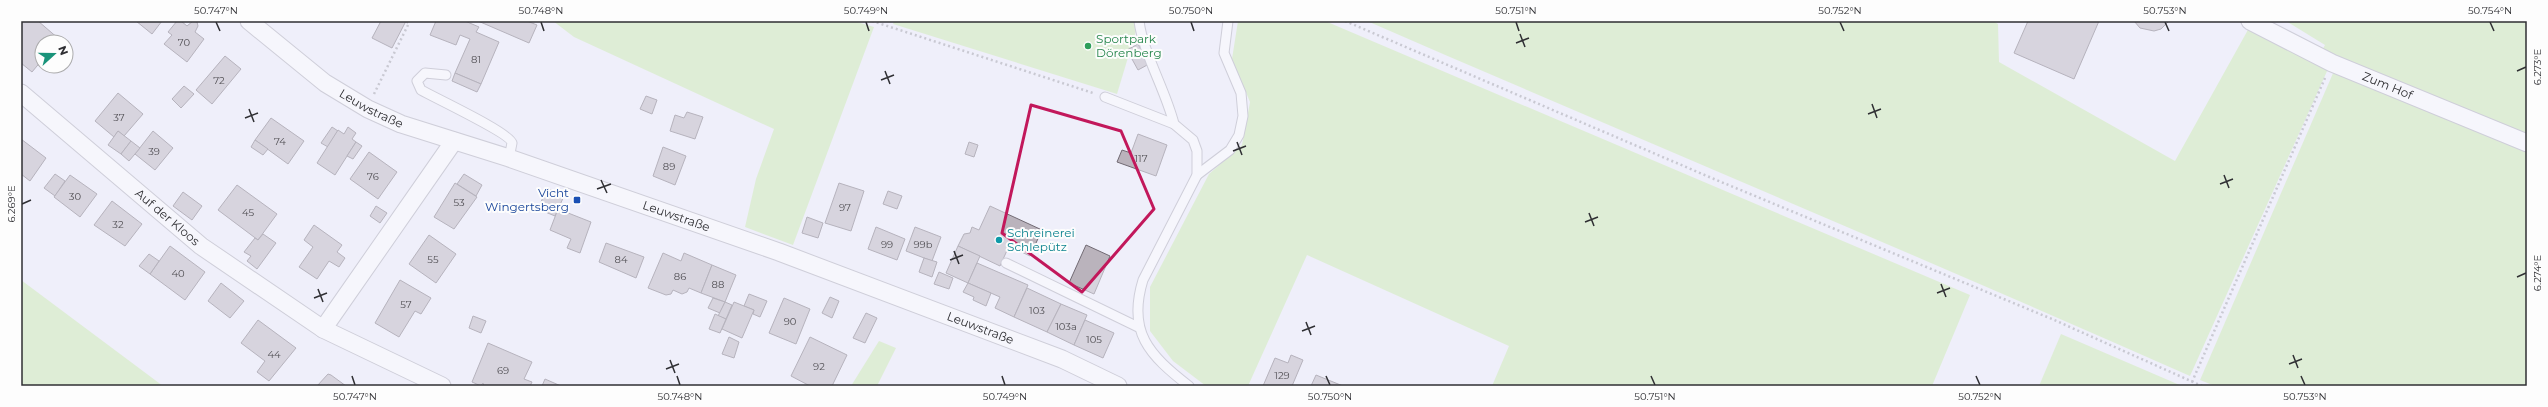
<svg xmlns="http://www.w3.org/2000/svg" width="2548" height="407" viewBox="0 0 2548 407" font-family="Montserrat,sans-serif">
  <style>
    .green { fill: #cbecab }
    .building { fill: #bab3bc; stroke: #716a73 }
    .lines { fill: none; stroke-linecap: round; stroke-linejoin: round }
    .service-casing { stroke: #a8a7b2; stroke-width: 11 }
    .minor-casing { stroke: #a8a7b2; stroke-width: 19 }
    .path { stroke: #9b9ba3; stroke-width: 2.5; stroke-dasharray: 2 3; stroke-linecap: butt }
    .service { stroke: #fff; stroke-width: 9 }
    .minor { stroke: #fff; stroke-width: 17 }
    .marked { fill: none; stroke: #c2185b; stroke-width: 3; stroke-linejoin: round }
    .ticks { fill: none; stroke: #2f2f33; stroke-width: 1.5 }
    .leisure-dot { fill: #2e9e5b; stroke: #fdfdfd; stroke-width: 1.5 }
    .transit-dot { fill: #1a4fb4; stroke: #fdfdfd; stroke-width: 1.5 }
    .culture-dot { fill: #0f9aa8; stroke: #fdfdfd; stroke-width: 1.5 }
    .labels { text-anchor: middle; stroke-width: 4; stroke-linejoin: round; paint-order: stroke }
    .number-label { font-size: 10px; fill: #525055 }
    .leisure-label { font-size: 12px; fill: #27864d; stroke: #fdfdfd; text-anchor: start }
    .street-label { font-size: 12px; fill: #2f2f33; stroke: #fdfdfd }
    .transit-label { font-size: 12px; fill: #164399; stroke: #fdfdfd; text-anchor: end }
    .culture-label { font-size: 12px; fill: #0d838f; stroke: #fdfdfd; text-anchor: start }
    .neatline { fill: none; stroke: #2f2f33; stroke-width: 1.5 }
    .ticks-label { font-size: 10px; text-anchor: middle; fill: #2f2f33 }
  </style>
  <rect width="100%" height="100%" fill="#efeffa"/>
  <g class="green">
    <path d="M553,21H854L874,27L793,245L745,227L756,179L774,129L574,37Z"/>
    <path d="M894,21H1139L1117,94L893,24Z"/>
    <path d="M1238,21H1325L1970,295L1932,386H1492L1509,346L1307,255L1248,386H1206L1173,361L1150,331V287L1209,174L1242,145L1250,102L1232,59Z"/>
    <path d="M1367,21H1993L1998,24L1999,62L2175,161L2249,28L2328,69L2190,376C1917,255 1641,140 1367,21Z"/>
    <path d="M2286,21H2527V138L2321,52L2325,45Z"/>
    <path d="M2334,71L2527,152V386H2215L2200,380Z"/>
    <path d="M21,280L163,386H21Z"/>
    <path d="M2061,334L2182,386H2039Z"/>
    <path d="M879,341L896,348L877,386H851Z"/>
  </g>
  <g class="building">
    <path d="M21,21H38L59,39L57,42H42V60L32,72L21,63Z"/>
    <path d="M136,21H162L152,34Z"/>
    <path d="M177,21H181L187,26L193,21L197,22L198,26L195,32L204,39L187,62L164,44L172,35L168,32Z"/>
    <path d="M381,21H406L392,48L372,38Z"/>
    <path d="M436,21H465L479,27L476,32L499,42L481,84L455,73L470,39L460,35L456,45L430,35Z"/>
    <path d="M478,21H527L537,25L529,43Z"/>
    <path d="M2028,21H2099L2074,79L2014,53Z"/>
    <path d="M2134,21H2169L2161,29L2154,31L2140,28Z"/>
    <path d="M1138,44L1149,64L1138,70L1127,50Z"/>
    <path d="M225,56L241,69L212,104L196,90Z"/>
    <path d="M455,73L481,84L477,92L452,81Z"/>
    <path d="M184,86L194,94L181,108L172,99Z"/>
    <path d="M118,93L143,114L124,136L118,131L114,137L95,121Z"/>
    <path d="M646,96L657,100L652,114L640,109Z"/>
    <path d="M687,112L703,117L695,139L670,131L675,115L684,118Z"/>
    <path d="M271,118L304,141L288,164L255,140Z"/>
    <path d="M332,127L338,131L328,147L321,143Z"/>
    <path d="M348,127L356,133L352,139L356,142L335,175L317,163L338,130L344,134Z"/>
    <path d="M118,131L131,141L121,154L108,145Z"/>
    <path d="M153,131L173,148L155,170L135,154Z"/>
    <path d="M1138,134L1167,145L1156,176L1117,162L1122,150L1131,153Z"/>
    <path d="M21,139L46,158L30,181L21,174Z"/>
    <path d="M255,140L268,149L263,155L251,147Z"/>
    <path d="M131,141L140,148L129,161L121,154Z"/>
    <path d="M356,142L362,146L353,159L347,156Z"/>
    <path d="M969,142L978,145L974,157L965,154Z"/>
    <path d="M663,147L686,156L675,185L653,176Z"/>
    <path d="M369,152L397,172L378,199L350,179Z"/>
    <path d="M55,174L65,181L55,196L44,188Z"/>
    <path d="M464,174L482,185L476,196L457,184Z"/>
    <path d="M70,175L97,194L80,217L54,197Z"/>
    <path d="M455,183L477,197L454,229L434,217Z"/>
    <path d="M839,183L864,191L851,231L825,223Z"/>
    <path d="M237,185L277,214L258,240L218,210Z"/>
    <path d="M547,188L564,196L555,216L538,209Z"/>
    <path d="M888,191L902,196L897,209L883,204Z"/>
    <path d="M183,192L202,206L192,220L173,206Z"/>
    <path d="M112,201L142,224L125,246L94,225Z"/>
    <path d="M376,206L387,213L380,223L370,216Z"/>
    <path d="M990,206L1042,230L1030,256L1009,246L1000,266L958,246L964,234L970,233L972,227L979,230Z"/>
    <path d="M558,209L591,222L580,253L567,248L571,239L550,230Z"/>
    <path d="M807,217L823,223L818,238L802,233Z"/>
    <path d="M314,225L342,245L337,252L345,258L339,267L329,261L317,279L299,267L313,247L304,240Z"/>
    <path d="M876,227L905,239L897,260L868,249Z"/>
    <path d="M915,227L941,237L932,261L906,251Z"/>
    <path d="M263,234L276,243L257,269L247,261L251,256L244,252L255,238L258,240Z"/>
    <path d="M429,235L456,254L436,283L409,264Z"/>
    <path d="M606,243L644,257L636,278L599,262Z"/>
    <path d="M1086,245L1110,256L1094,294L1069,283Z"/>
    <path d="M170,246L205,272L185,300L150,274Z"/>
    <path d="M958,246L980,256L968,283L946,273Z"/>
    <path d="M663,253L681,261L684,253L712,265L701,293L689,288L687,292L682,294L673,290L671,294L666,295L648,288Z"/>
    <path d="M149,254L159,261L150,274L139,266Z"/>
    <path d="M924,258L937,262L932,277L919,272Z"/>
    <path d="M977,263L1028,285L1014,317L995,308L1000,297L968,283Z"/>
    <path d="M712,265L736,275L725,302L701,293Z"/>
    <path d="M939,272L953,278L949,289L934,284Z"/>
    <path d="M400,280L431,298L421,314L415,311L399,337L375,323Z"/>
    <path d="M221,283L244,301L230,318L208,301Z"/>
    <path d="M968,283L991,293L986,306L973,300L974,297L963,292Z"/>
    <path d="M1027,288L1061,304L1047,332L1014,317Z"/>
    <path d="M749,294L767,301L760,317L753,314L754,310L744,306Z"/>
    <path d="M830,297L839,301L832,318L822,313Z"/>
    <path d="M713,298L725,302L720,313L708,308Z"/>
    <path d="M784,298L810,309L796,344L769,333Z"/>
    <path d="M725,302L732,305L726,319L718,316Z"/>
    <path d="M734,302L754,310L742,338L722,329Z"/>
    <path d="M1061,304L1087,315L1074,345L1047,332Z"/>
    <path d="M866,313L877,318L865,343L853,338Z"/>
    <path d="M715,314L726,319L720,333L709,329Z"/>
    <path d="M473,316L486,321L481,333L469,328Z"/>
    <path d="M258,320L296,348L269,381L257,372L265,361L241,343Z"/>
    <path d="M1085,320L1114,333L1103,358L1074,345Z"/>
    <path d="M729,337L739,342L734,358L722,354Z"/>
    <path d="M810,337L847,355L832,386H810L791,376Z"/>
    <path d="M488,343L532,362L524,379L532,382L530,386H484L483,383L481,386L472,382Z"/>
    <path d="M1291,355L1303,360L1292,386H1263L1275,358L1288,363Z"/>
    <path d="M328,374L331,375L346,386H317Z"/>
    <path d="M1316,375L1343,386H1311Z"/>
    <path d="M545,379L561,386H542Z"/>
  </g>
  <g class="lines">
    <defs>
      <g id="service">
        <path d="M1139,21C1143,53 1166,91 1174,124"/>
        <path d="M446,75L425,73L417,81L421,90C435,98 510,133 512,143L509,158"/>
        <path d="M1105,97L1174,124L1193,140L1197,151V175L1143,280C1127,332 1149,355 1189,386"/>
        <path d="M1197,175L1230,150L1239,135L1243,116L1241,93L1224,53L1228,21"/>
        <path d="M1006,263L1138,327"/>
      </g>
      <g id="minor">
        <path id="s1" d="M249,21L325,83L368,109L401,124L509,158L779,252L1062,359L1118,386"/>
        <path id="s2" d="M2250,21L2332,63L2527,143"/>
        <path id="s3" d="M21,93L201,246L323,329L442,386"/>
        <path d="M323,329L454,141"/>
      </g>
    </defs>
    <use href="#service" class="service-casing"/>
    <use href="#minor" class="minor-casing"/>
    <g class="path">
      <path d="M872,21L1093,93"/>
      <path d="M1345,21L1714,179L2052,319L2202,386"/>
      <path d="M374,94L409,23L405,21"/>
      <path d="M2192,382L2325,78"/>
    </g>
    <use href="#service" class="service"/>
    <use href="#minor" class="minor"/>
  </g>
  <path d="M0 0H2548V407H0ZM1031,105L1121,131L1154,209L1082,292L1002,233Z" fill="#efeffa" fill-opacity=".55" fill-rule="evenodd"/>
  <path class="marked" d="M1031,105L1121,131L1154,209L1082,292L1002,233Z"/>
  <path class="ticks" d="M216,22L220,31M541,22L544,31M866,22L869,31M1191,22L1194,31M1516,22L1519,31M1840,22L1844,31M2165,22L2169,31M2490,22L2494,31M1520,34L1525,47M1516,43L1529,38M885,71L890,84M2517,71L2526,67M881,80L894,75M1872,104L1877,118M249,109L254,122M1868,114L1881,109M245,118L258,113M1237,142L1242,155M1233,151L1246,146M2224,175L2229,188M601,180L607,193M2220,184L2233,179M597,189L611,184M22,204L31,200M1589,213L1594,226M1585,222L1598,217M954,251L959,264M950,260L963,255M2517,277L2526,273M1941,284L1946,297M318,289L323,302M1937,293L1950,288M314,298L327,293M1306,322L1311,335M1302,331L1315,326M2293,355L2298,368M670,360L675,373M2289,364L2302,359M666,369L679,364M352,376L355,385M677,376L680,385M1002,376L1005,385M1326,376L1330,385M1651,376L1655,385M1976,376L1980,385M2301,376L2305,385"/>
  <circle class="leisure-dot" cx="1088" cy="46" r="4"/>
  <rect class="transit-dot" x="573" y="196" width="8" height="8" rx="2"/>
  <circle class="culture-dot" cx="999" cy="240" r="4"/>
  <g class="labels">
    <g class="number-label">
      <text x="184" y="46">70</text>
      <text x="476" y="63">81</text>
      <text x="219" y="84">72</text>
      <text x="119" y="121">37</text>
      <text x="280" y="145">74</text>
      <text x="154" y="155">39</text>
      <text x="1141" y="162">117</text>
      <text x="669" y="170">89</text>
      <text x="373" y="180">76</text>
      <text x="75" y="200">30</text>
      <text x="459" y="206">53</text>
      <text x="845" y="211">97</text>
      <text x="248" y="216">45</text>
      <text x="118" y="228">32</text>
      <text x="887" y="248">99</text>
      <text x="923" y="248">99b</text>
      <text x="433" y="263">55</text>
      <text x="621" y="263">84</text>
      <text x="178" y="277">40</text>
      <text x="680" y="280">86</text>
      <text x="718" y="288">88</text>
      <text x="406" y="308">57</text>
      <text x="1037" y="314">103</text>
      <text x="790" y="325">90</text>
      <text x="1066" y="330">103a</text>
      <text x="1094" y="343">105</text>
      <text x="274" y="358">44</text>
      <text x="819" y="370">92</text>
      <text x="503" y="374">69</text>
      <text x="1282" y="379">129</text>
    </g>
    <g class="leisure-label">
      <text x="1096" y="43">Sportpark<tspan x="1096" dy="14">Dörenberg</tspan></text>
    </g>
    <g class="street-label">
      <text dy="4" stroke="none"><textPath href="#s2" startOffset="152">Zum Hof</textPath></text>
      <text dy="4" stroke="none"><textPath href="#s1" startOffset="151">Leuwstraße</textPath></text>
      <text dy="4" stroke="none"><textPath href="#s1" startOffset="475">Leuwstraße</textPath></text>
      <text dy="4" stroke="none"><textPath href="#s3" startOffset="192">Auf der Kloos</textPath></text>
      <text dy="4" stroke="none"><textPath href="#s1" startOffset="799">Leuwstraße</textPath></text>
    </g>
    <g class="transit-label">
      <text x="569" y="197">Vicht<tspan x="569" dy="14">Wingertsberg</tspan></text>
    </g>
    <g class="culture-label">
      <text x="1007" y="237">Schreinerei<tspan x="1007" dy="14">Schlepütz</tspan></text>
    </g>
  </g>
  <rect width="2548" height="407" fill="none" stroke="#fdfdfd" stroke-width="44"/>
  <g transform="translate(54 54) rotate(69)"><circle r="19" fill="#fdfdfd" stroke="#ababac"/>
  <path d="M0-3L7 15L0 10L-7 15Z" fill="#19937a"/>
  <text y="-6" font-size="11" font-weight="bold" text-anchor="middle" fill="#2f2f33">N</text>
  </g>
  <rect x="22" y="22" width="2504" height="363" class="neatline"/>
  <g class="ticks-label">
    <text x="216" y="14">50.747°N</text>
    <text x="541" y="14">50.748°N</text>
    <text x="866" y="14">50.749°N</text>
    <text x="1191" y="14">50.750°N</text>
    <text x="1516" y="14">50.751°N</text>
    <text x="1840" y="14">50.752°N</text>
    <text x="2165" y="14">50.753°N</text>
    <text x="2490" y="14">50.754°N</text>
    <text transform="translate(2537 67) rotate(-90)" y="4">6.273°E</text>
    <text transform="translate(11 204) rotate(-90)" y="4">6.269°E</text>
    <text transform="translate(2537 273) rotate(-90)" y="4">6.274°E</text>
    <text x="355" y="400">50.747°N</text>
    <text x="680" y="400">50.748°N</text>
    <text x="1005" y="400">50.749°N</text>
    <text x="1330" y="400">50.750°N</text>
    <text x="1655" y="400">50.751°N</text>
    <text x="1980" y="400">50.752°N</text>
    <text x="2305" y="400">50.753°N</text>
  </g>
</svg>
